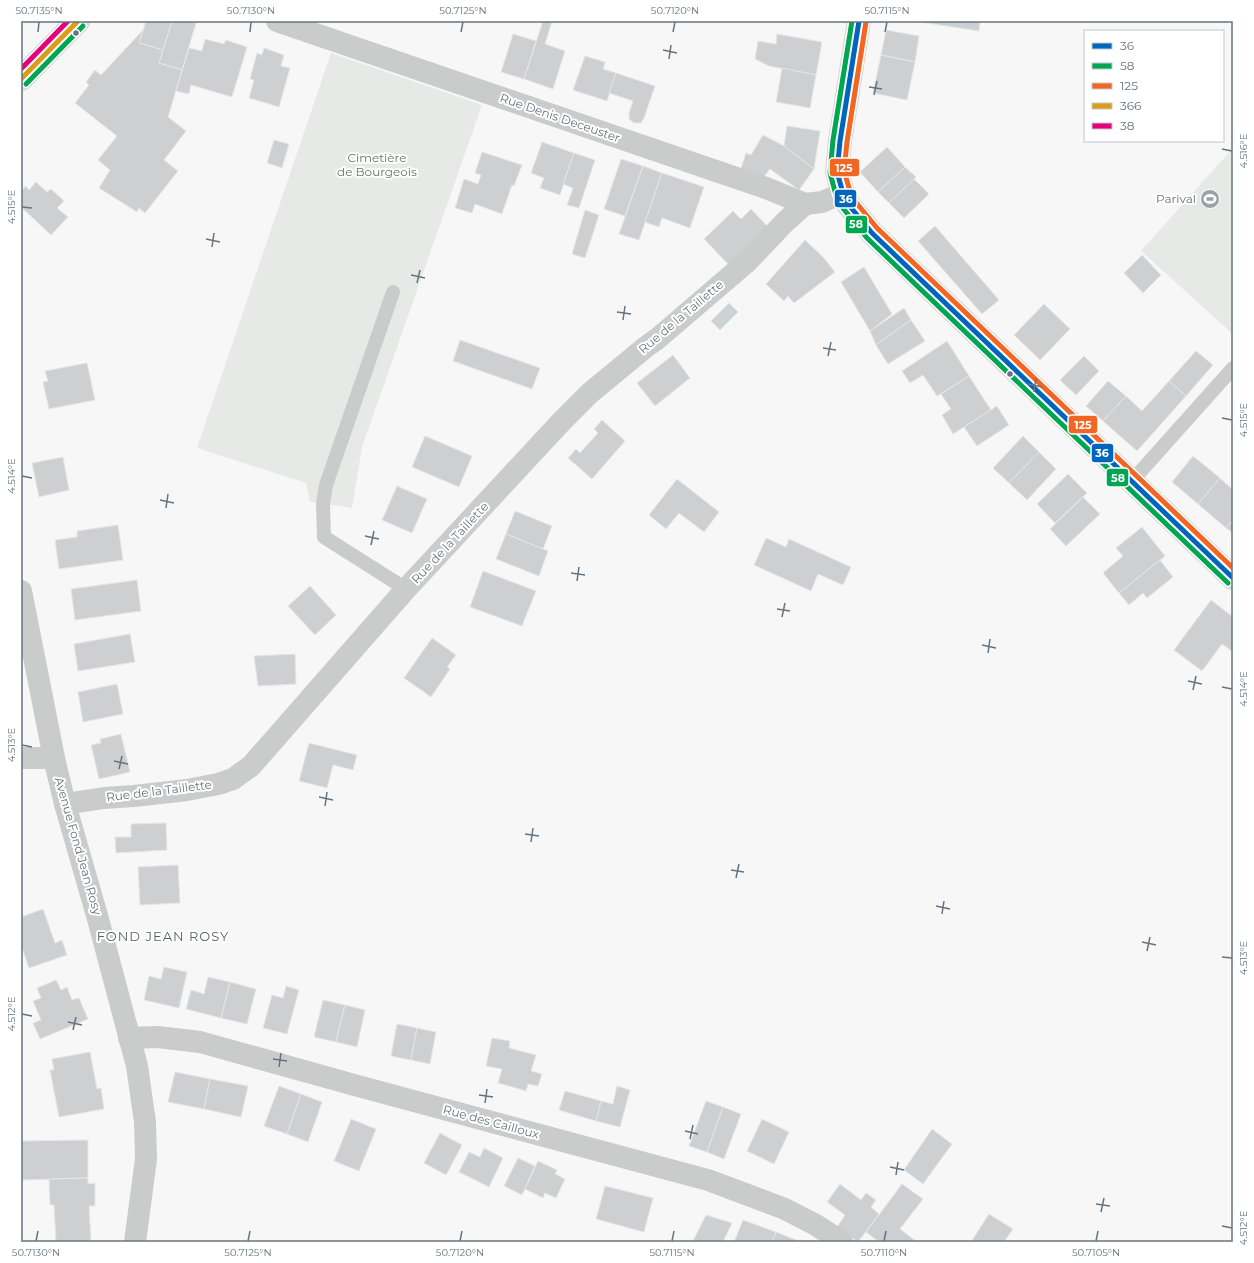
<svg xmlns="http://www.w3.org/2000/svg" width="1254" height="1263" viewBox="0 0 1254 1263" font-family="Montserrat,sans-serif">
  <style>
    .green { fill: #e6e9e5 }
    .water { fill: #ccd3d5 }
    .building { fill: #cecfd0; stroke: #e6e6e6 }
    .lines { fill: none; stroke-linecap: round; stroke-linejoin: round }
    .secondary-casing { stroke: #d3d4d5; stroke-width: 24 }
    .lane { stroke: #cacccc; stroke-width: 14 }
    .street { stroke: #cacccc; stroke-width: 22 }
    .secondary { stroke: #dedfe0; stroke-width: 22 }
    .bus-1-casing { stroke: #fff; stroke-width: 8 }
    .bus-2-casing { stroke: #fff; stroke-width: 8 }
    .bus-3-casing { stroke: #fff; stroke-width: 8 }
    .bus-4-casing { stroke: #fff; stroke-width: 8 }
    .bus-5-casing { stroke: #fff; stroke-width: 8 }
    .bus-1 { stroke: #0065bd; stroke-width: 5 }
    .bus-2 { stroke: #00a651; stroke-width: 5 }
    .bus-3 { stroke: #f26522; stroke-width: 5 }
    .bus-4 { stroke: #da9c19; stroke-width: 5 }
    .bus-5 { stroke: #e5007d; stroke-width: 5 }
    .ticks { fill: none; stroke: #66747f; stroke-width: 1.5 }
    .bus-dot { fill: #66747f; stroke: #fff; stroke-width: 1.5 }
    .labels { text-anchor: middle; stroke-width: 4; stroke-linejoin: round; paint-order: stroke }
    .street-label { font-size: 12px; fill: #66747f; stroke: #fff }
    .park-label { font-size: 12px; fill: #677764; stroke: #fff }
    .poi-label { font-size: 12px; fill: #66747f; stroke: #fff; text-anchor: end }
    .neighbourhood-label { font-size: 13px; letter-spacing: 1px; fill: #57626a; stroke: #fff }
    .line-badge { stroke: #fff; stroke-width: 1.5 }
    .badge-label { font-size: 11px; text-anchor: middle; font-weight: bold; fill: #fff }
    .neatline { fill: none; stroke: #66747f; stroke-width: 1.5 }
    .ticks-label { font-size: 10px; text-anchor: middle; fill: #66747f }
  </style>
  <rect width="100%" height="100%" fill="#f7f7f7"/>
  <g class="green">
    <path d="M331,53L482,105L362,447L352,508L310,502L306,483L197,448Z"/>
    <path d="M1233,148V334L1141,251Z"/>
  </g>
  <path class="water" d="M729,303L738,312L720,330L711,321Z"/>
  <g class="building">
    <path d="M146,21H172L163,50L139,43Z"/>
    <path d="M172,21H189L196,23L182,70L159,63Z"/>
    <path d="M543,21H552L545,44L565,51L553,89L524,79Z"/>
    <path d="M914,21H980L979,31Z"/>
    <path d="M143,30L139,43L163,50L159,63L182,70L168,117L186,131L164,160L178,171L145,213L139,208L137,212L99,188L110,170L98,160L117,136L75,103L89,85L86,82L95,70L101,75Z"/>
    <path d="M886,30L919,36L915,62L881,55Z"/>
    <path d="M513,34L536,41L524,79L501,72Z"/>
    <path d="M777,34L822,42L816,75L769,66L755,59L758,41L776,44Z"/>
    <path d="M205,39L224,44L226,40L247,47L232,97L191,85L189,94L176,91L189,48L202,51Z"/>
    <path d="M264,48L284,55L281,66L290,68L279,107L249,98L254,80L250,79L257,53L262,55Z"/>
    <path d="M881,55L915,62L907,100L873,93Z"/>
    <path d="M585,56L605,62L603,69L616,73L607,101L573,90Z"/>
    <path d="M782,68L816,75L810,108L776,102Z"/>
    <path d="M616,73L655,86L644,118L641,123H634L629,119V113L633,101L609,93Z"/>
    <path d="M787,126L820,131L814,169L784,146Z"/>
    <path d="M763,135L784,146L814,169L799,190L770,169L763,178L740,171L746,153L751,155Z"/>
    <path d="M274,140L289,144L282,168L267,163Z"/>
    <path d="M542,142L574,153L560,195L540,188L544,178L531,173Z"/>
    <path d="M887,147L905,167L878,192L860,172Z"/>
    <path d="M482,152L522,165L514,186L512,185L502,214L475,204L472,213L455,208L464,179L478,184L481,175L475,173Z"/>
    <path d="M574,153L595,160L579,208L567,205L573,188L563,184Z"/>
    <path d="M621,159L643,166L625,216L604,209Z"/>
    <path d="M643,166L662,173L639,240L619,234Z"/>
    <path d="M905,167L916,177L889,203L878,192Z"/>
    <path d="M662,173L704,187L690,228L662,218L659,227L645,222Z"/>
    <path d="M914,179L929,194L904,218L889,203Z"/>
    <path d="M36,182L47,192L51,189L64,201L57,208L68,217L51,235L21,207V191L26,186L29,190Z"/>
    <path d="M751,209L769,228L730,266L704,239L733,211L741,219Z"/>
    <path d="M585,210L599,215L585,258L572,254Z"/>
    <path d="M935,226L999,300L982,314L918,241Z"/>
    <path d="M805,240L823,257L835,272L794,303L788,296L784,301L766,284Z"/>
    <path d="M1142,255L1161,275L1143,293L1124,273Z"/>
    <path d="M864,267L892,314L870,331L841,282Z"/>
    <path d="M1044,304L1070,329L1040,360L1014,335Z"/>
    <path d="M904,308L911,320L876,345L870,331Z"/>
    <path d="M911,320L925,341L888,364L876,345Z"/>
    <path d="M460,340L540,368L532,389L453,361Z"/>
    <path d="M947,341L969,376L937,396L923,375L910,383L902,371Z"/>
    <path d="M1196,351L1213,365L1186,396L1169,381Z"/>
    <path d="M673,355L690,378L655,406L637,383Z"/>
    <path d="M1084,356L1099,371L1076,395L1060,380Z"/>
    <path d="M87,363L95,400L49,409L43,382L48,381L45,371Z"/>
    <path d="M969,376L991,410L953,434L942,415L951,409L941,394Z"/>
    <path d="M1108,381L1126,396L1103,421L1086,406Z"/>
    <path d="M1169,381L1186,396L1137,451L1103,421L1126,396L1142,411Z"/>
    <path d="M997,406L1009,425L977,446L964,427Z"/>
    <path d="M602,420L625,441L592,479L568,458L576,449L580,453L598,433L594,429Z"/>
    <path d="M425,436L472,456L459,487L412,467Z"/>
    <path d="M1023,436L1039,452L1009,483L993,468Z"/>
    <path d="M1039,452L1056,469L1027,500L1009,483Z"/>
    <path d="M1193,456L1220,478L1198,504L1172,482Z"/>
    <path d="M63,457L69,490L39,497L32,463Z"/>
    <path d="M1068,474L1087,493L1055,523L1037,504Z"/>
    <path d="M1220,478L1233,490V520L1226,528L1198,504Z"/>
    <path d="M677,479L719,512L704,532L679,513L666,529L649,515Z"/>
    <path d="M397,486L427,499L412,533L382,520Z"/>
    <path d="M1083,497L1100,514L1066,546L1050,529Z"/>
    <path d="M515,511L552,526L543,549L506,534Z"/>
    <path d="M1233,520V533L1226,528Z"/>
    <path d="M118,525L123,560L59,569L55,540L77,537V531Z"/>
    <path d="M1142,527L1165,556L1119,593L1103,573L1123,556L1116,548Z"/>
    <path d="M506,534L548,551L539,576L496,559Z"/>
    <path d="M766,538L786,547L789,539L851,567L843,585L818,574L811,591L754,565Z"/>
    <path d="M1160,560L1173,577L1147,598L1143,593L1129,605L1119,593Z"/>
    <path d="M483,571L536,591L522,626L470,607Z"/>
    <path d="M137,580L141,611L75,620L71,589Z"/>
    <path d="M310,586L336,615L315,635L288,606Z"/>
    <path d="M1211,600L1233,617V652L1222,644L1202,671L1174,650Z"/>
    <path d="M130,634L135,662L78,671L74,644Z"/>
    <path d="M432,638L456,655L447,667L450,669L431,697L404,678Z"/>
    <path d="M295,654L296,684L258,686L254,656Z"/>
    <path d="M117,684L123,714L83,722L78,692Z"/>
    <path d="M121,734L130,772L99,779L91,745L101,743L100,739Z"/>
    <path d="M309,743L357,755L353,770L333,765L327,788L299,781Z"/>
    <path d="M166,823L167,850L116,853L115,837H131V824Z"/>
    <path d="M178,865L180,903L140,905L138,867Z"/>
    <path d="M43,909L55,943L62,940L67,955L29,968L21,945V917Z"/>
    <path d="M164,967L187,972L179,1008L144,1000L149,976L161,979Z"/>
    <path d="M208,977L230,982L221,1018L186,1009L191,990L204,994Z"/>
    <path d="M56,980L61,990L67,987L72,1000L79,998L88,1019L40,1039L33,1023L41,1020L33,1001L41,998L37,988Z"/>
    <path d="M230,982L256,989L247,1024L221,1018Z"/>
    <path d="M286,986L299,990L287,1034L263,1028L272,995L283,998Z"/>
    <path d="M323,1000L345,1005L336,1042L314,1037Z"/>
    <path d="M345,1005L365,1010L357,1047L336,1042Z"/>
    <path d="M397,1024L417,1028L411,1060L391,1056Z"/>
    <path d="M417,1028L436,1032L430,1064L411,1060Z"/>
    <path d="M492,1038L510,1041L509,1048L536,1055L531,1071L542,1074L538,1086L528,1084L526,1091L498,1083L502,1069L486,1066Z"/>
    <path d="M90,1052L97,1089L101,1088L104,1109L59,1117L50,1070H54L52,1059Z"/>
    <path d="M175,1072L210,1079L204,1109L168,1102Z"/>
    <path d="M210,1079L248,1086L241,1117L204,1109Z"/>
    <path d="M279,1086L301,1094L287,1134L264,1126Z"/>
    <path d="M617,1086L630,1090L620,1127L596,1121L601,1101L613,1104Z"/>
    <path d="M565,1091L601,1101L596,1121L559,1110Z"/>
    <path d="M301,1094L322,1102L308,1142L287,1134Z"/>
    <path d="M706,1101L723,1107L707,1152L689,1146Z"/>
    <path d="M723,1107L741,1114L724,1159L707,1152Z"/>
    <path d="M351,1119L376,1129L359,1171L334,1161Z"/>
    <path d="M762,1119L789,1132L774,1164L747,1151Z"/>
    <path d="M932,1129L952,1144L923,1184L904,1170Z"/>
    <path d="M440,1133L462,1145L446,1175L424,1163Z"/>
    <path d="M88,1140V1178L21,1180V1141Z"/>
    <path d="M484,1148L503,1158L489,1187L459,1172L469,1152L480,1157Z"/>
    <path d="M518,1158L535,1166L522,1195L504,1186Z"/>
    <path d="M538,1161L557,1170L555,1174L565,1179L556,1198L545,1193L543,1198L525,1189Z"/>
    <path d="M88,1178V1184L95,1183V1206H89L91,1242H56L54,1205H50L49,1179Z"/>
    <path d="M840,1184L861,1200L866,1193L876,1200L871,1207L879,1214L858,1242L837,1227L845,1215L827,1202Z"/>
    <path d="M902,1184L923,1199L900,1229L917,1242H879L866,1232Z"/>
    <path d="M605,1186L653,1198L644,1232L596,1219Z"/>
    <path d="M989,1214L1013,1229L1004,1242H971Z"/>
    <path d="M706,1215L732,1223L723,1242L693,1241Z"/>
    <path d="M743,1220L776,1232L772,1242H734Z"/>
    <path d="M776,1232L801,1242H772Z"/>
  </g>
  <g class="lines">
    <defs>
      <g id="secondary">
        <path d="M859,21L840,141L837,172L843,193L848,204L872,233L1233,578"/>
        <path d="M21,79L78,21"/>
      </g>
    </defs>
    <use href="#secondary" class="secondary-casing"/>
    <g class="lane">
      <path d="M393,292L326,485L323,504L324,537L406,589"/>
      <path d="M1132,481L1233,368"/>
    </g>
    <g class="street">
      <path d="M277,21L766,188L805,204L822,202L843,193"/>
      <path d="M21,591L54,758L65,804L98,919L137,1066L145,1122L146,1159L135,1242"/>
      <path d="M21,758H54"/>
      <path d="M65,804L104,798L134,796L187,790L218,784L233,779L251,766L406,589L562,421L590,393L647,346L657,339L747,262L785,222L805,204"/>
      <path d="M129,1038L158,1037L200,1042L358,1086L708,1180L785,1209L816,1225L842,1242"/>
    </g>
    <use href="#secondary" class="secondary"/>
    <defs>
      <path id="bus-1" d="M859,21L840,141L837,172L843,193L848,204L872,233L1233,578"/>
      <g id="bus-2">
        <path d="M852,21L833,140L830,173L836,195L842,207L867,238L1228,583"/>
        <path d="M26,84L83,26"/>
      </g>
      <path id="bus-3" d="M866,22L847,142L844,171L850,191L854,200L877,228L1233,568"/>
      <path id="bus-4" d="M21,79L78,21"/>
      <path id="bus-5" d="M21,69L68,21"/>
    </defs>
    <use href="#bus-1" class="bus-1-casing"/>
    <use href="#bus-2" class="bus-2-casing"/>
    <use href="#bus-3" class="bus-3-casing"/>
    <use href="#bus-4" class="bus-4-casing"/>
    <use href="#bus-5" class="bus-5-casing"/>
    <use href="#bus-1" class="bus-1"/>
    <use href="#bus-2" class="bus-2"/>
    <use href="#bus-3" class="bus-3"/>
    <use href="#bus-4" class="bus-4"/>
    <use href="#bus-5" class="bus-5"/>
  </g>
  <path class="ticks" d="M38,32L39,22M250,32L251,22M461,32L463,22M673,32L675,22M885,32L887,22M663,50L677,53M669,59L671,45M869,87L882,89M874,95L877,81M1222,149L1232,151M22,207L32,208M206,239L220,242M212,247L214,233M411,275L425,278M417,283L420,270M617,312L631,314M623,320L625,306M823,348L836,350M828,356L831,342M1028,384L1042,387M1034,392L1036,378M1222,418L1232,420M22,476L32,478M160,500L174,503M166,508L168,494M365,536L379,539M371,545L374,531M571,573L585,575M577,581L579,567M777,609L790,611M782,617L785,603M982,645L996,648M988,653L990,639M1188,681L1202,684M1222,687L1232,689M1193,690L1196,676M22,745L32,747M114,761L128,764M119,769L122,756M319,797L333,800M325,806L327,792M525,834L539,836M531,842L533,828M731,870L744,872M736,878L739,864M936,906L950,909M942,914L944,901M1142,942L1156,945M1147,951L1150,937M1222,957L1232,958M22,1014L32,1016M68,1022L82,1025M73,1030L76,1017M273,1059L287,1061M279,1067L281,1053M479,1095L493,1097M485,1103L487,1089M685,1131L698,1134M690,1139L693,1125M890,1167L904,1170M896,1175L898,1162M1096,1204L1110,1206M1101,1212L1104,1198M1222,1226L1232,1228M36,1241L38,1231M248,1241L250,1231M460,1241L462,1231M672,1241L674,1231M884,1241L886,1231M1096,1241L1098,1231"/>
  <defs>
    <symbol id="stadium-disc" viewBox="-11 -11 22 22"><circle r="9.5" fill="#99a2a9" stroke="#fff"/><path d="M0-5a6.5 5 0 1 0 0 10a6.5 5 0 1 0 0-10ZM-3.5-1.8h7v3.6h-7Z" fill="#fff"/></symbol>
  </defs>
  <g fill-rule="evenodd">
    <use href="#stadium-disc" x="1199" y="188" width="22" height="22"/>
  </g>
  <g class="bus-dot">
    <circle cx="76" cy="33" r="3.5"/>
    <circle cx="1010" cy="374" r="3.5"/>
  </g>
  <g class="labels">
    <g class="street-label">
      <text transform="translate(560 118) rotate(19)" y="4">Rue Denis Deceuster</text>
      <text transform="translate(681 317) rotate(-40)" y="4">Rue de la Taillette</text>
      <text transform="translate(450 543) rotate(-47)" y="4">Rue de la Taillette</text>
      <text transform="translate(159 791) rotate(-7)" y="4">Rue de la Taillette</text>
      <text transform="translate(78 846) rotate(74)" y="4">Avenue Fond Jean Rosy</text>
      <text transform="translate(491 1122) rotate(15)" y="4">Rue des Cailloux</text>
    </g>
    <g class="park-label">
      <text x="377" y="162">Cimetière<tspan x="377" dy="14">de Bourgeois</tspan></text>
    </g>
    <g class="poi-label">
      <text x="1196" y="203">Parival</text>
    </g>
    <g class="neighbourhood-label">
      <text x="163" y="941">FOND JEAN ROSY</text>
    </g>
  </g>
  <g class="line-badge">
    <rect x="829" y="158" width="31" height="19" rx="4" fill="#f26522"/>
    <rect x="834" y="189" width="23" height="19" rx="4" fill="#0065bd"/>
    <rect x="845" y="215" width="23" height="19" rx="4" fill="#00a651"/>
    <rect x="1068" y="415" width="30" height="19" rx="4" fill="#f26522"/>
    <rect x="1091" y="443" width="23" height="20" rx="4" fill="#0065bd"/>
    <rect x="1106" y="468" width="23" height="19" rx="4" fill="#00a651"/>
  </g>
  <g class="badge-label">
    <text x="844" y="172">125</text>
    <text x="846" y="203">36</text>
    <text x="856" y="228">58</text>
    <text x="1083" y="429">125</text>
    <text x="1102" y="457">36</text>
    <text x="1118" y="482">58</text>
  </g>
  <rect width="1254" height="1263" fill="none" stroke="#ffffff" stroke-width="44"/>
  <rect x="1084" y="30" width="140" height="112" fill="#ffffff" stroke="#c2c7cc"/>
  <rect x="1092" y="43" width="20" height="6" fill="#0065bd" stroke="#c2c7cc"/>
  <text x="1120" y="50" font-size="12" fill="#66747f">36</text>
  <rect x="1092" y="63" width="20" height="6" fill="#00a651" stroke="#c2c7cc"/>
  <text x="1120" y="70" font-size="12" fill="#66747f">58</text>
  <rect x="1092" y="83" width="20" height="6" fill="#f26522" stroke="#c2c7cc"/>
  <text x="1120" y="90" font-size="12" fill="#66747f">125</text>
  <rect x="1092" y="103" width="20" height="6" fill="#da9c19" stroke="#c2c7cc"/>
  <text x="1120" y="110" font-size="12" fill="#66747f">366</text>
  <rect x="1092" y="123" width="20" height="6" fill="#e5007d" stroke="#c2c7cc"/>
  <text x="1120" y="130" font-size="12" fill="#66747f">38</text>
  <rect x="22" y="22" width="1210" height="1219" class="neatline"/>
  <g class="ticks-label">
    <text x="39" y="14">50.7135°N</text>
    <text x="251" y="14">50.7130°N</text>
    <text x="463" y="14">50.7125°N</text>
    <text x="675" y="14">50.7120°N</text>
    <text x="887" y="14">50.7115°N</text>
    <text transform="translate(1243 151) rotate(-90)" y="4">4.516°E</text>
    <text transform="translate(11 207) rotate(-90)" y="4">4.515°E</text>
    <text transform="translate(1243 420) rotate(-90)" y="4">4.515°E</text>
    <text transform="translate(11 476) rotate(-90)" y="4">4.514°E</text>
    <text transform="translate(1243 689) rotate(-90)" y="4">4.514°E</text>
    <text transform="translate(11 745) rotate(-90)" y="4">4.513°E</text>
    <text transform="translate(1243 958) rotate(-90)" y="4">4.513°E</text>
    <text transform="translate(11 1014) rotate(-90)" y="4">4.512°E</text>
    <text transform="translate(1243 1228) rotate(-90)" y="4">4.512°E</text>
    <text x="36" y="1256">50.7130°N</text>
    <text x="248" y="1256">50.7125°N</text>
    <text x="460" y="1256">50.7120°N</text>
    <text x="672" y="1256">50.7115°N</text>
    <text x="884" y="1256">50.7110°N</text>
    <text x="1096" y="1256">50.7105°N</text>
  </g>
</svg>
